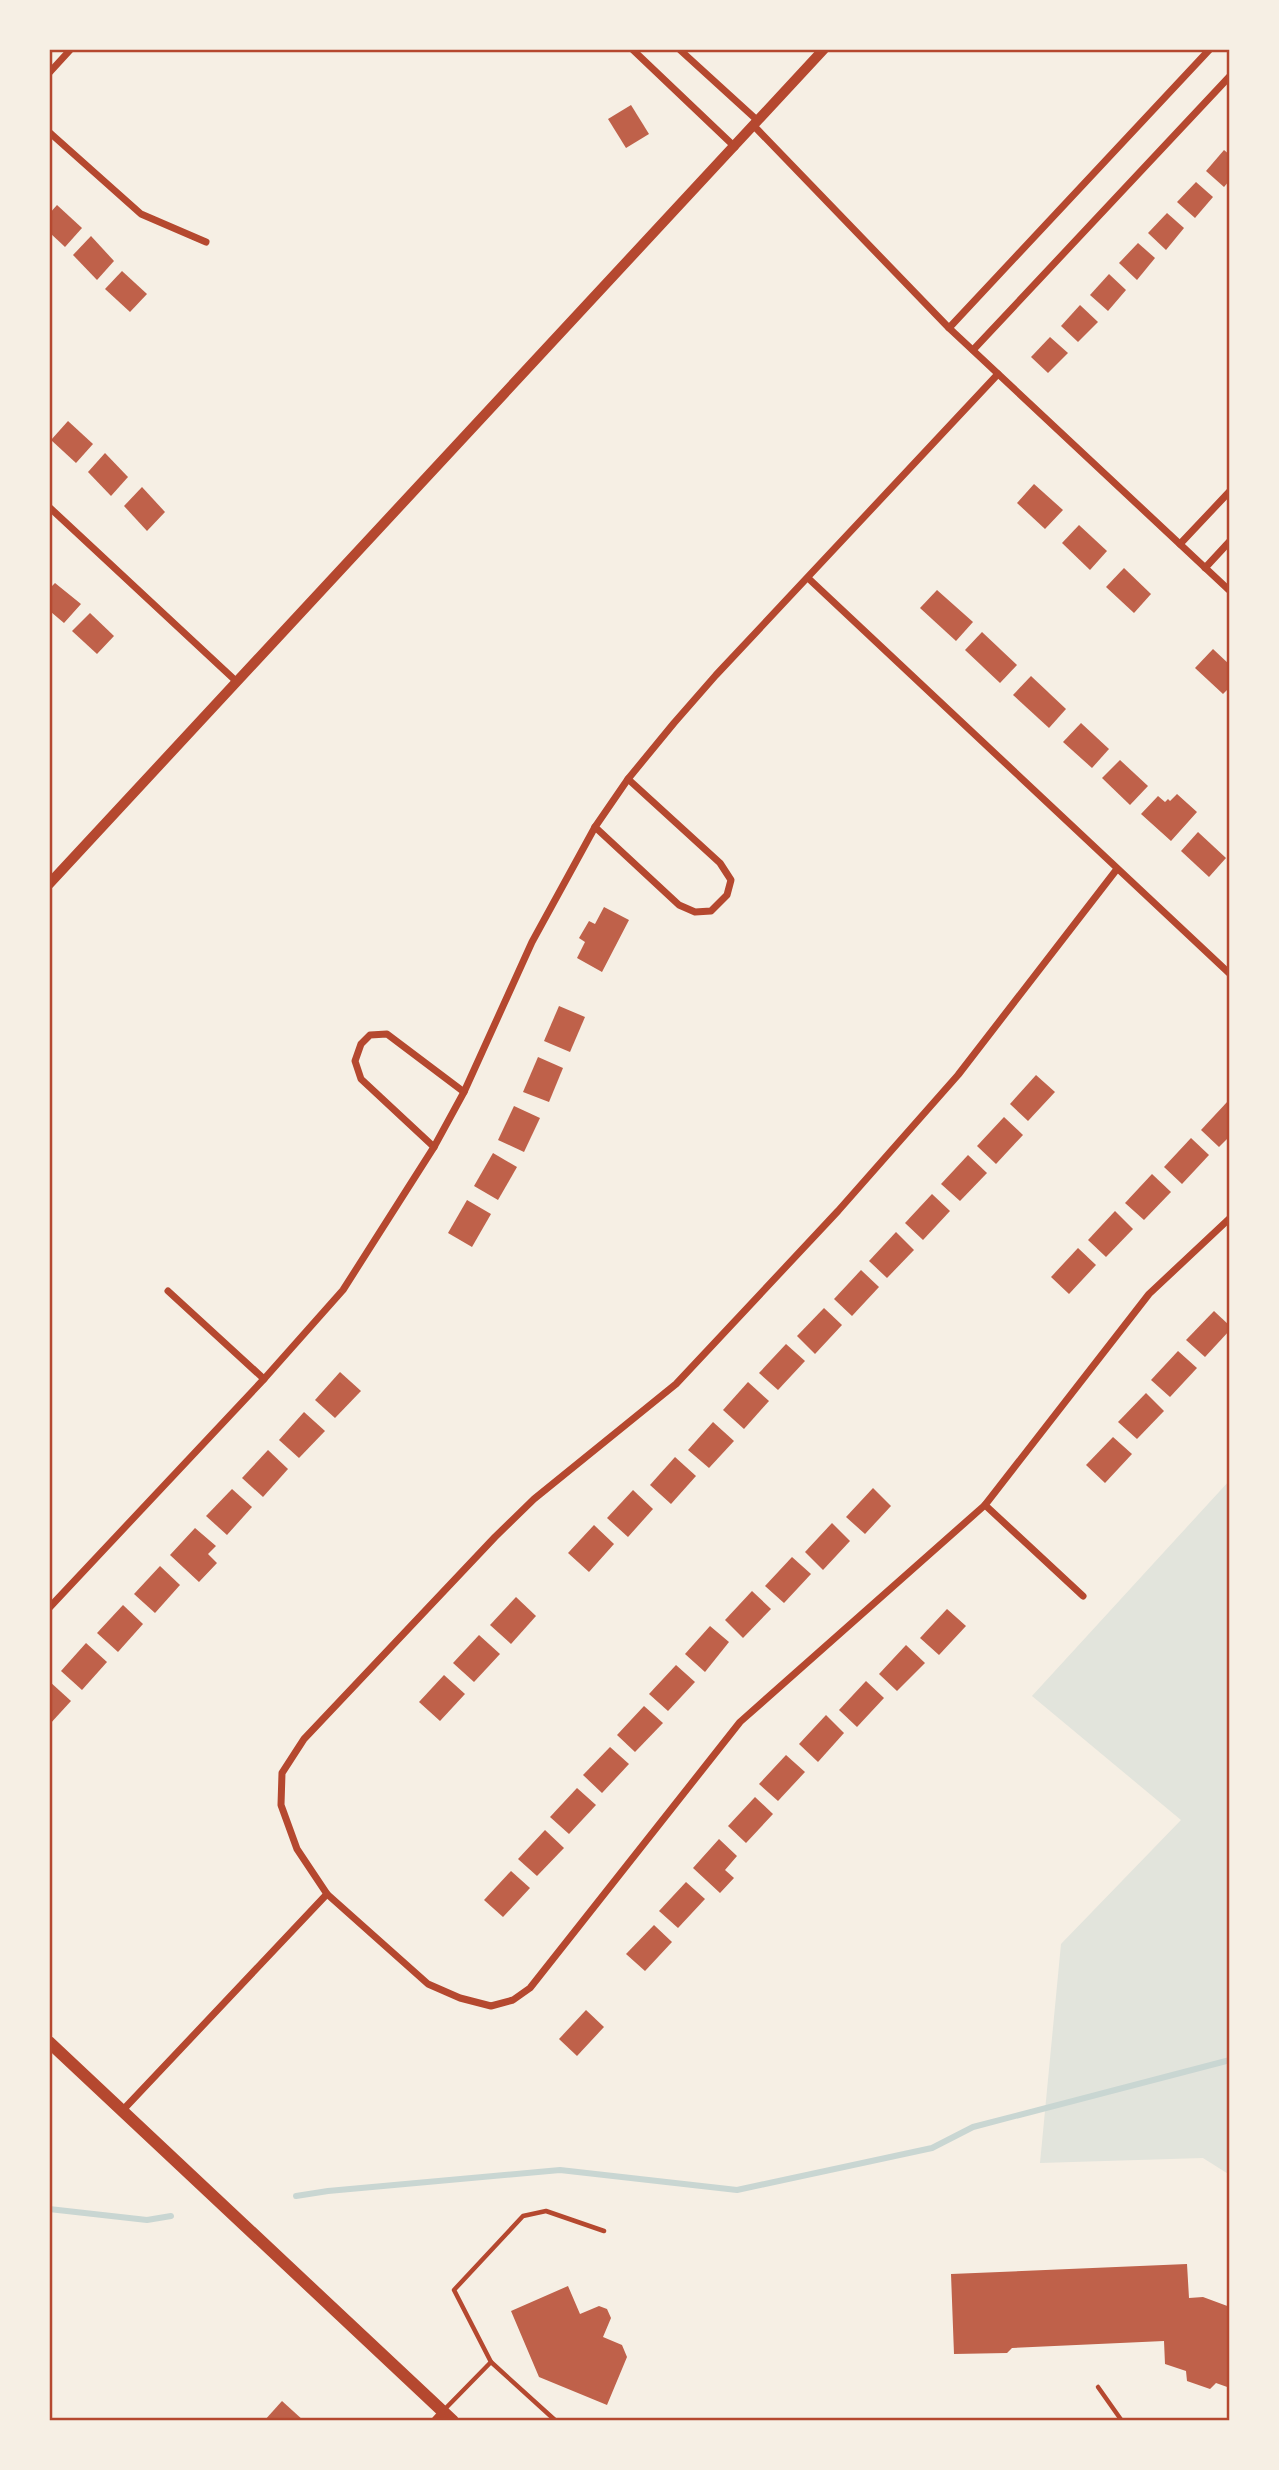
<svg xmlns="http://www.w3.org/2000/svg" width="1279" height="2470" viewBox="0 0 1279 2470" font-family="'Open Sans',sans-serif">
  <style>
    .green { fill: #e2e4dc }
    .lines { fill: none; stroke-linecap: round; stroke-linejoin: round }
    .stream { stroke: #c9d6d2; stroke-width: 6 }
    .building { fill: #bf614a }
    .service { stroke: #b5482f; stroke-width: 4.5 }
    .minor { stroke: #b5482f; stroke-width: 7 }
    .tertiary { stroke: #b5482f; stroke-width: 10 }
    .secondary { stroke: #b5482f; stroke-width: 12 }
    .neatline { fill: none; stroke: #b5482f; stroke-width: 2.5 }
  </style>
  <rect width="100%" height="100%" fill="#f6efe4"/>
  <path class="green" d="M1230,1480V2175L1203,2158L1040,2163L1061,1944L1181,1820L1032,1696Z"/>
  <g class="lines">
    <g class="stream">
      <path d="M296,2196L328,2191L560,2170L737,2190L932,2148L973,2127L1230,2060"/>
      <path d="M49,2209L147,2220L171,2216"/>
    </g>
  </g>
  <g class="building">
    <path d="M631,105L649,134L626,148L608,119Z"/>
    <path d="M1224,150L1230,155V180L1224,187L1206,171Z"/>
    <path d="M1196,182L1213,197L1195,218L1177,202Z"/>
    <path d="M57,205L82,228L65,247L49,232V214Z"/>
    <path d="M1167,213L1184,228L1166,250L1148,233Z"/>
    <path d="M91,236L114,261L97,280L73,255Z"/>
    <path d="M1138,243L1155,258L1137,280L1119,263Z"/>
    <path d="M122,271L147,294L130,312L105,289Z"/>
    <path d="M1109,274L1126,290L1108,311L1090,295Z"/>
    <path d="M1080,305L1098,322L1078,342L1061,326Z"/>
    <path d="M1050,337L1068,353L1048,373L1031,357Z"/>
    <path d="M68,421L93,444L76,463L51,440Z"/>
    <path d="M105,453L128,477L111,496L88,472Z"/>
    <path d="M1034,484L1063,510L1045,529L1017,503Z"/>
    <path d="M142,487L165,512L147,531L124,506Z"/>
    <path d="M1079,525L1107,551L1090,570L1062,543Z"/>
    <path d="M1124,568L1151,594L1134,613L1106,587Z"/>
    <path d="M55,583L81,604L64,623L51,612L49,614V589Z"/>
    <path d="M937,590L973,622L956,641L920,608Z"/>
    <path d="M90,613L114,636L97,654L72,631Z"/>
    <path d="M982,632L1017,665L1000,683L965,650Z"/>
    <path d="M1213,649L1230,665V687L1223,694L1195,668Z"/>
    <path d="M1031,676L1066,709L1049,728L1013,695Z"/>
    <path d="M1081,723L1109,749L1092,768L1063,742Z"/>
    <path d="M1120,760L1148,786L1130,805L1102,778Z"/>
    <path d="M1177,794L1197,812L1171,841L1141,814L1158,796L1165,802L1168,799L1170,801Z"/>
    <path d="M1198,832L1226,858L1209,877L1181,851Z"/>
    <path d="M604,907L629,920L602,972L577,958L585,942L579,938L589,921L595,924Z"/>
    <path d="M559,1006L585,1017L570,1052L544,1041Z"/>
    <path d="M538,1057L563,1068L549,1102L523,1092Z"/>
    <path d="M1036,1075L1055,1092L1028,1121L1010,1104Z"/>
    <path d="M1228,1101L1230,1103V1136L1219,1147L1201,1130Z"/>
    <path d="M514,1106L540,1118L524,1152L498,1140Z"/>
    <path d="M1004,1117L1023,1135L996,1164L977,1146Z"/>
    <path d="M1191,1138L1209,1155L1182,1184L1164,1167Z"/>
    <path d="M493,1153L517,1167L498,1200L474,1186Z"/>
    <path d="M968,1155L987,1173L960,1201L941,1184Z"/>
    <path d="M1152,1174L1171,1192L1144,1220L1125,1203Z"/>
    <path d="M932,1194L950,1211L923,1240L905,1223Z"/>
    <path d="M467,1200L491,1214L472,1247L448,1233Z"/>
    <path d="M1115,1211L1133,1229L1106,1257L1088,1240Z"/>
    <path d="M896,1232L914,1250L887,1278L869,1261Z"/>
    <path d="M1078,1248L1096,1265L1069,1294L1051,1277Z"/>
    <path d="M861,1270L879,1287L852,1316L834,1299Z"/>
    <path d="M824,1308L842,1325L815,1354L797,1336Z"/>
    <path d="M1214,1311L1230,1326V1330L1205,1357L1186,1340Z"/>
    <path d="M786,1344L805,1361L778,1390L759,1373Z"/>
    <path d="M1178,1351L1197,1368L1170,1397L1151,1380Z"/>
    <path d="M340,1372L361,1391L335,1418L315,1400Z"/>
    <path d="M748,1382L769,1401L744,1429L723,1410Z"/>
    <path d="M1146,1393L1164,1411L1137,1439L1118,1422Z"/>
    <path d="M304,1412L325,1431L299,1458L279,1440Z"/>
    <path d="M713,1422L734,1441L709,1468L688,1450Z"/>
    <path d="M1113,1437L1132,1454L1105,1483L1086,1465Z"/>
    <path d="M268,1450L288,1469L263,1497L242,1478Z"/>
    <path d="M675,1457L696,1476L671,1504L650,1485Z"/>
    <path d="M873,1488L891,1506L865,1534L846,1517Z"/>
    <path d="M232,1489L252,1507L227,1535L206,1516Z"/>
    <path d="M633,1490L653,1509L628,1537L607,1518Z"/>
    <path d="M832,1523L850,1541L823,1570L805,1552Z"/>
    <path d="M594,1525L614,1544L589,1572L568,1553Z"/>
    <path d="M195,1528L216,1546L208,1554L217,1563L199,1582L170,1555Z"/>
    <path d="M792,1557L811,1574L784,1603L765,1586Z"/>
    <path d="M160,1566L180,1585L155,1613L134,1594Z"/>
    <path d="M752,1591L771,1609L743,1638L725,1620Z"/>
    <path d="M516,1597L536,1616L511,1644L490,1625Z"/>
    <path d="M123,1605L143,1624L118,1652L97,1633Z"/>
    <path d="M947,1609L966,1626L939,1655L920,1638Z"/>
    <path d="M710,1626L729,1642L705,1672L685,1654Z"/>
    <path d="M479,1635L500,1654L474,1682L453,1663Z"/>
    <path d="M86,1643L107,1662L82,1690L61,1671Z"/>
    <path d="M906,1645L925,1663L897,1691L879,1674Z"/>
    <path d="M676,1665L695,1682L668,1711L649,1694Z"/>
    <path d="M444,1675L465,1694L440,1721L419,1702Z"/>
    <path d="M49,1681L71,1701L49,1725Z"/>
    <path d="M866,1681L884,1698L857,1727L839,1710Z"/>
    <path d="M644,1706L663,1723L635,1752L617,1735Z"/>
    <path d="M826,1715L844,1733L818,1762L799,1744Z"/>
    <path d="M610,1747L629,1764L602,1793L583,1775Z"/>
    <path d="M786,1755L805,1772L778,1801L759,1784Z"/>
    <path d="M577,1788L596,1805L569,1834L550,1817Z"/>
    <path d="M755,1797L773,1814L746,1843L728,1826Z"/>
    <path d="M545,1830L564,1848L537,1876L518,1859Z"/>
    <path d="M719,1839L737,1856L725,1870L734,1878L720,1893L693,1868Z"/>
    <path d="M511,1871L530,1888L503,1917L484,1900Z"/>
    <path d="M686,1882L705,1899L678,1928L659,1911Z"/>
    <path d="M654,1925L672,1942L645,1971L626,1954Z"/>
    <path d="M586,2010L604,2027L577,2056L559,2039Z"/>
    <path d="M1187,2264L1189,2298L1203,2297L1230,2307V2388L1216,2383L1210,2389L1187,2381L1186,2371L1165,2364L1164,2341L1012,2348L1007,2353L954,2354L951,2274Z"/>
    <path d="M568,2286L580,2314L599,2306L607,2309L611,2318L603,2337L622,2345L627,2357L607,2405L539,2377L511,2311Z"/>
    <path d="M282,2401L304,2421H264Z"/>
  </g>
  <g class="lines">
    <g class="service">
      <path d="M491,2362L454,2290L523,2216L546,2211L604,2231"/>
      <path d="M1098,2387L1122,2421"/>
      <path d="M443,2411L491,2362L556,2421"/>
    </g>
    <g class="minor">
      <path d="M632,49L735,147"/>
      <path d="M679,49L758,121"/>
      <path d="M49,73L71,49"/>
      <path d="M754,126L949,328L1230,591"/>
      <path d="M49,132L141,214L206,242"/>
      <path d="M949,328L1210,49"/>
      <path d="M973,350L1230,76"/>
      <path d="M49,507L237,682"/>
      <path d="M1180,544L1230,491"/>
      <path d="M1205,568L1230,541"/>
      <path d="M808,578L1230,974"/>
      <path d="M595,827L679,905L695,912L711,911L727,895L731,880L720,863L628,779"/>
      <path d="M1117,869L958,1075L838,1211L676,1384L534,1499L495,1537L304,1739L282,1773L281,1805L297,1849L327,1894L428,1984L460,1998L491,2006L513,2000L530,1988L740,1722L985,1505L1149,1294L1230,1218"/>
      <path d="M434,1147L361,1079L355,1061L361,1044L370,1035L387,1034L464,1092"/>
      <path d="M168,1291L264,1379"/>
      <path d="M985,1505L1083,1596"/>
      <path d="M49,1608L264,1379L343,1290L434,1147L464,1092L532,942L595,827L628,779L674,723L716,675L998,374"/>
      <path d="M122,2111L327,1894"/>
      <path d="M434,2421L443,2411"/>
    </g>
    <path class="tertiary" d="M49,884L824,49"/>
    <path class="secondary" d="M49,2042L453,2421"/>
  </g>
  <rect width="1279" height="2470" fill="none" stroke="#f6efe4" stroke-width="102"/>
  <rect x="51" y="51" width="1177" height="2368" class="neatline"/>
</svg>
